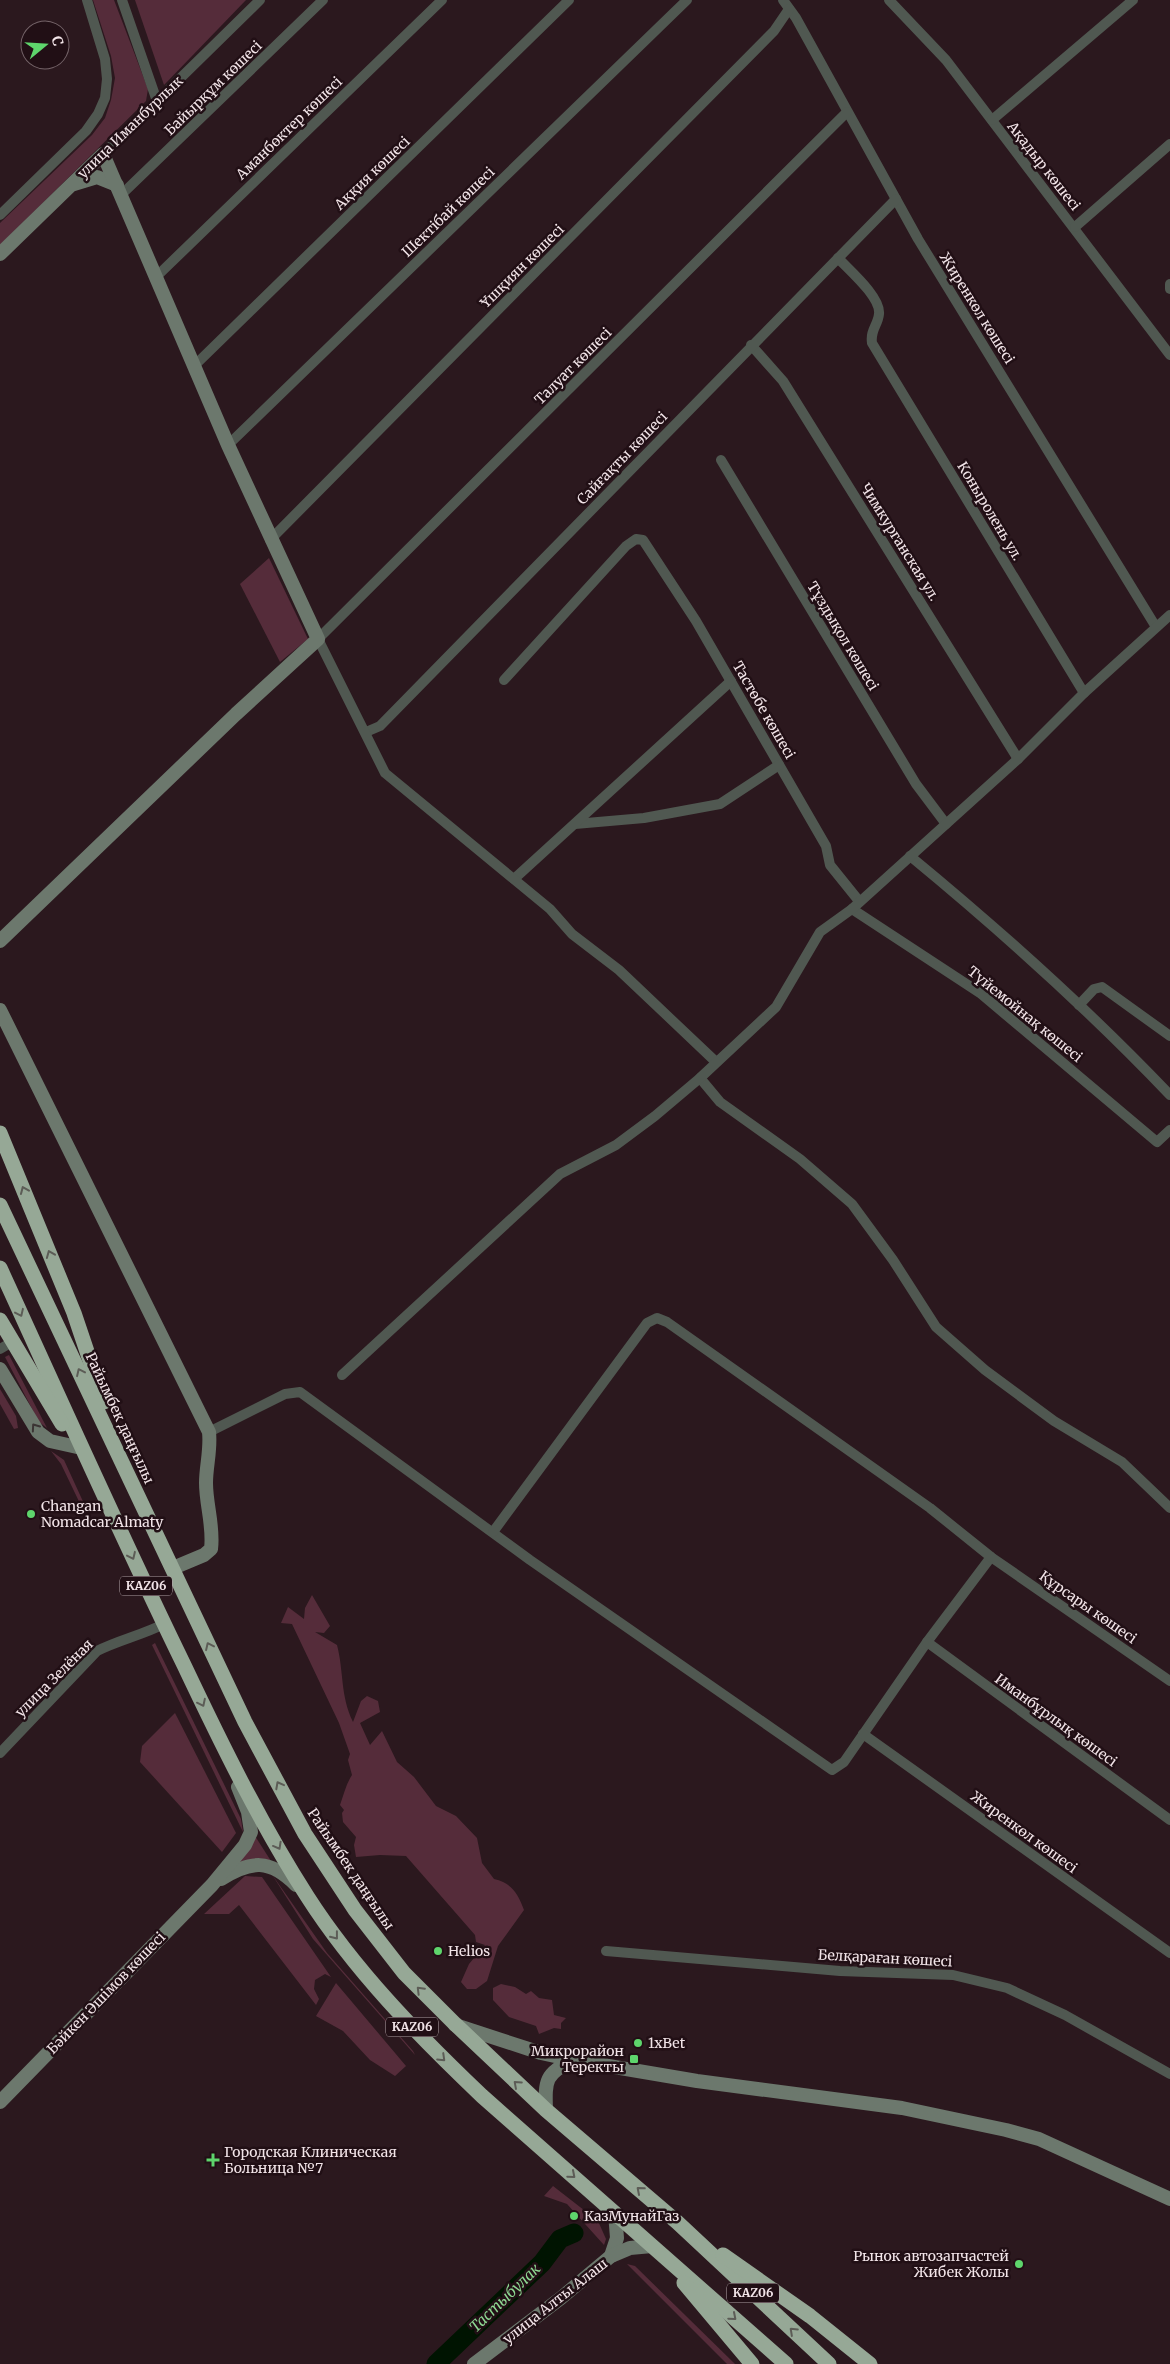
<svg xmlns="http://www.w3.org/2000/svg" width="1170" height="2364" viewBox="0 0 1170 2364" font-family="Merriweather,serif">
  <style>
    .green { fill: #552c3a }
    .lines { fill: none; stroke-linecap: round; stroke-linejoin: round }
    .river { stroke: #001401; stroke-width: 19 }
    .street { stroke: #505851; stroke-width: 10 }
    .secondary { stroke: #6c786d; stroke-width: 14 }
    .highway { stroke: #96a896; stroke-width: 15 }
    .oneway { stroke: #5c5c56 }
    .oneway2 { stroke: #3b3434 }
    .poi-dot { fill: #5ed56c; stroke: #210f15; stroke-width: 2 }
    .labels { text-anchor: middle; stroke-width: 5; stroke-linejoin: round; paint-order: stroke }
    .shield { fill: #210f15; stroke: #b3a4a9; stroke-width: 1 }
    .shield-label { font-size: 12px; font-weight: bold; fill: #f2e4e8 }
    .street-label { font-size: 14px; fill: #f2e4e8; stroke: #210f15 }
    .poi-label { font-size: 14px; fill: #f2e4e8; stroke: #210f15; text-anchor: start }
    .water-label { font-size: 15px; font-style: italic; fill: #8ed892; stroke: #210f15 }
  </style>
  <rect width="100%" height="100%" fill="#2b181e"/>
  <g class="green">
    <path d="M93,0H114L148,89L146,101L0,245V223L92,135L105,118L111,100L115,78L111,56Z"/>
    <path d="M135,0H246L164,85Z"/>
    <path d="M269,558L308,639L280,662L240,584Z"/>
    <path d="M9,1355L47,1428L39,1422L5,1357Z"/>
    <path d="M0,1389L16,1416L18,1428L14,1429L0,1404Z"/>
    <path d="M51,1451L64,1460L86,1508V1516L61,1464Z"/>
    <path d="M312,1595L330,1626L324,1633L315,1632L337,1645C344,1672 340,1695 353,1722L361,1701L367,1696L378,1701L380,1712L360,1723L370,1745L382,1731L397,1762L414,1777L436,1806L456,1816L477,1838L482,1863L494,1879C512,1883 518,1894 524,1910L498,1946L487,1981L476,1989H467L461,1982L469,1964L485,1945L476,1942L475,1935L406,1856L380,1855L356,1857L354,1845L356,1837L343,1822L342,1813L344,1810L340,1805C344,1794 346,1784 352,1775L348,1760L350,1754L339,1723L292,1624L281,1623L288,1607L304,1619L305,1608Z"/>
    <path d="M155,1643L241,1819L243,1832L152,1645Z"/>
    <path d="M175,1713L236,1833L222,1852L140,1762L142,1746Z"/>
    <path d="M255,1836L271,1861L238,1866V1861Z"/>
    <path d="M271,1873L327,1953L413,2051L415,2055L313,1939Z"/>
    <path d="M245,1876L262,1877L331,1977L325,1974L315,1980L314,1989L319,1999L316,2005L239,1905L229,1914H204Z"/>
    <path d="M336,1983L406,2066L395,2076L370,2060L343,2031L316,2016Z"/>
    <path d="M501,1984L515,1987L526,1994L531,1991L539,1998L552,2000L554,2015L566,2018L561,2023V2029L554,2028L539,2034L536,2026L509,2017L493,2000V1988Z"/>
    <path d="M553,2186L598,2221L606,2239L604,2245L567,2204L544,2196Z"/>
    <path d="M627,2264L635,2266L735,2364H727Z"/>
  </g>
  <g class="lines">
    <path class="river" d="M436,2364L542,2263L560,2239L574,2233"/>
    <g class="street">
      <path d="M122,0L157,101"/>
      <path d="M783,0L796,18L918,239L1156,627"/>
      <path d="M889,0L946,60L1170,355"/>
      <path d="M992,120L1133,0"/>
      <path d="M103,154L260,0"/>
      <path d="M121,195L323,0"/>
      <path d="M0,215L86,131L98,114L105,98L107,79L105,59L87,0"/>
      <path d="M1075,227L1170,144"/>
      <path d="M838,258C849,270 881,297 879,314C878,325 870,330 872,343L1084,693"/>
      <path d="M156,277L442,0"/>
      <path d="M1170,284V289"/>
      <path d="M751,345L783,381L1018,759"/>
      <path d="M194,366L569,0"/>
      <path d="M228,445L687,0"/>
      <path d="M721,460L916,784L946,824"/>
      <path d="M270,540L774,31L789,9"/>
      <path d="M504,680L626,546L636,539L643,540L696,621L826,846L830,865L859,901"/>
      <path d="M366,732L380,726L896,199"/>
      <path d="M575,824L644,818L720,804L779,765"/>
      <path d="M910,856C1001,931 1088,1009 1170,1095"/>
      <path d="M514,879L731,681"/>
      <path d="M852,909L980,993L1157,1142L1170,1130"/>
      <path d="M1079,1005L1094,989L1102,987L1170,1036"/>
      <path d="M716,1062L619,970L572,934L550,909L385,773L318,639L847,112"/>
      <path d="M700,1078L720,1102L800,1159L852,1204L893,1260L936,1327L985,1370L1054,1421L1122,1462L1170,1508"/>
      <path d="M0,1349L12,1342"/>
      <path d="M342,1375L560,1174L616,1145L655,1116L700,1078L776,1007L820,932L852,909L1018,759L1084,693L1170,615"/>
      <path d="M209,1432L285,1394L300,1392L530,1560L832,1770L844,1762L927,1642L991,1557"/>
      <path d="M493,1532L647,1323L657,1318L667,1322L930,1508L991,1557L1170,1681"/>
      <path d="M927,1642L1170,1820"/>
      <path d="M863,1734L1170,1953"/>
      <path d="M0,1753L97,1651C119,1640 142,1635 164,1624"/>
      <path d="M606,1951L840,1971L953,1975L1007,1988L1065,2015L1170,2074"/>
    </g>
    <g class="secondary">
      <path d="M74,184L97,177L117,185"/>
      <path d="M0,254L103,154L228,445L318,639L236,714L0,941"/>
      <path d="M0,1010L209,1432C211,1450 206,1466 206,1483C206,1505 214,1527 211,1549L204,1555L173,1568"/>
      <path d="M0,1369L38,1432L50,1441L77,1447"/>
      <path d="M221,1879C251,1860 270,1859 296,1885"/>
      <path d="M455,2025L541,2053L573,2060L697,2081L902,2108L1006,2130L1039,2139L1170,2199"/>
      <path d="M0,2102L212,1885L245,1845L251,1832L248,1812L238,1787"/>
      <path d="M546,2110C545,2080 545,2074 573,2060"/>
      <path d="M611,2256L617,2238L615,2213"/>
      <path d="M474,2364L561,2298L611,2256L630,2248L652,2246"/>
    </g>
    <g class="highway">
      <path d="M0,1133L74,1313L104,1402"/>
      <path d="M0,1205L245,1722L305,1834L355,1910L404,1973L455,2024L546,2110L677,2222L829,2364"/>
      <path d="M0,1268C61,1401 120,1534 184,1665C221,1743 260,1823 307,1896C355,1971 418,2035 482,2096L786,2364"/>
      <path d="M0,1320L62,1424"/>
      <path d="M723,2255L810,2316L870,2364"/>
      <path d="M684,2283L752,2364"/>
    </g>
  </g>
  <defs><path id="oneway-chevron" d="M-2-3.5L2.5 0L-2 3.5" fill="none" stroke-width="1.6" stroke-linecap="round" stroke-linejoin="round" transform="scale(1.25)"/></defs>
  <g class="oneway">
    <use href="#oneway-chevron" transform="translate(24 1190) rotate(-113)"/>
    <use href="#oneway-chevron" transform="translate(50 1254) rotate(-112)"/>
    <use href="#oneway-chevron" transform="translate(20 1313) rotate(65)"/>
    <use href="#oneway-chevron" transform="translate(80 1372) rotate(-115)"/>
    <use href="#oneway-chevron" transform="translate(132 1556) rotate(65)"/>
    <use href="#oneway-chevron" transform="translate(209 1646) rotate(-115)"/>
    <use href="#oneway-chevron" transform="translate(202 1703) rotate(64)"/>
    <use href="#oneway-chevron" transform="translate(279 1785) rotate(-118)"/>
    <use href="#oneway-chevron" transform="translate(278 1846) rotate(61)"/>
    <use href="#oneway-chevron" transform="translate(335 1936) rotate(52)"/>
    <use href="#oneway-chevron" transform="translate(420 1990) rotate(-135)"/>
    <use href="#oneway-chevron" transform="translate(442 2058) rotate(44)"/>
    <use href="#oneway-chevron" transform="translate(517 2084) rotate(-138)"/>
    <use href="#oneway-chevron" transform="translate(572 2175) rotate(41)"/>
    <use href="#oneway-chevron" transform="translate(640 2190) rotate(-139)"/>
    <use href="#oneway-chevron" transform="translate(733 2317) rotate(41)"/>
    <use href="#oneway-chevron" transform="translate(793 2331) rotate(-137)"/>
  </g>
  <use class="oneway2" href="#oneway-chevron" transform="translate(35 1427) rotate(-125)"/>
  <g class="poi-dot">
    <circle cx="31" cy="1514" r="5"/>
    <circle cx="438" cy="1951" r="5"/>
    <circle cx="638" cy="2043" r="5"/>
    <rect x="629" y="2054" width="10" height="10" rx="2.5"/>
    <path d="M210.5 2152.5h5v5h5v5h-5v5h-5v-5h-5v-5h5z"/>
    <circle cx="574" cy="2216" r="5"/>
    <circle cx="1019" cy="2264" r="5"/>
  </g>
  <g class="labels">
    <g class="shield">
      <rect x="120" y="1576.5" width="52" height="19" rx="4"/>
      <rect x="386" y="2017.5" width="52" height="19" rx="4"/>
      <rect x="727" y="2283.5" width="52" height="19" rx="4"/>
    </g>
    <g class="shield-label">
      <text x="146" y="1590">KАZ06</text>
      <text x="412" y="2031">KАZ06</text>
      <text x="753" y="2297">KАZ06</text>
    </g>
    <g class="street-label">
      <text transform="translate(213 88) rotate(-44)" y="5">Байырқұм көшесі</text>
      <text transform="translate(130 127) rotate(-44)" y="5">улица Иманбурлык</text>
      <text transform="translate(289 128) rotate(-44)" y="5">Аманбөктер көшесі</text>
      <text transform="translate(1044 166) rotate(52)" y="5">Ақадыр көшесі</text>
      <text transform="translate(372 173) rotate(-44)" y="5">Аққия көшесі</text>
      <text transform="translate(448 212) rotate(-44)" y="5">Шектібай көшесі</text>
      <text transform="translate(522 266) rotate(-45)" y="5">Ұшқиян көшесі</text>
      <text transform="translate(977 308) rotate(58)" y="5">Жиренкөл көшесі</text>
      <text transform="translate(573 366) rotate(-45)" y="5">Талуат көшесі</text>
      <text transform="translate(622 458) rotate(-46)" y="5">Сайғақты көшесі</text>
      <text transform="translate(990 511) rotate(59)" y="5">Коныролень ул.</text>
      <text transform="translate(900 542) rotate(58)" y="5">Чимкурганская ул.</text>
      <text transform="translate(843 636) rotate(59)" y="5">Тұздықол көшесі</text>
      <text transform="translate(764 710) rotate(60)" y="5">Тастөбе көшесі</text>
      <text transform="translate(1025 1014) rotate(39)" y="5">Түйемойнақ көшесі</text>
      <text transform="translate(120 1418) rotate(65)" y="5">Райымбек даңғылы</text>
      <text transform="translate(1088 1607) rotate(35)" y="5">Құрсары көшесі</text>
      <text transform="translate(54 1678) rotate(-45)" y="5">улица Зелёная</text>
      <text transform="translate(1056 1720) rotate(36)" y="5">Иманбұрлық көшесі</text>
      <text transform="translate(1024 1832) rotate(36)" y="5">Жиренкөл көшесі</text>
      <text transform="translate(351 1869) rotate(56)" y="5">Райымбек даңғылы</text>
      <text transform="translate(885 1958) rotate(3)" y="5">Белқараған көшесі</text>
      <text transform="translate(106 1993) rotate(-46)" y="5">Бәйкен Әшімов көшесі</text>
      <text transform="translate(555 2301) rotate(-38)" y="5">улица Алты Алаш</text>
    </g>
    <g class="poi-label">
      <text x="41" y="1511">Changan<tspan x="41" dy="16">Nomadcar Almaty</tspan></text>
      <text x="448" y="1956">Helios</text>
      <text x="648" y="2048">1xBet</text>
      <text x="624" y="2056" text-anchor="end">Микрорайон<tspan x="624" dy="16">Теректы</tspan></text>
      <text x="224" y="2157">Городская Клиническая<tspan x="224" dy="16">Больница №7</tspan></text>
      <text x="584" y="2221">КазМунайГаз</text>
      <text x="1009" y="2261" text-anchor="end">Рынок автозапчастей<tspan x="1009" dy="16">Жибек Жолы</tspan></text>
    </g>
    <g class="water-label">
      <text transform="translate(505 2298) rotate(-44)" y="5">Тастыбулак</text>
    </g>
  </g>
  <g transform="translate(45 45) rotate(72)"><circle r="24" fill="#210f15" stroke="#756469"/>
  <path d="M0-4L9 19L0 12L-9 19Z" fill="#5ed56c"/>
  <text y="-8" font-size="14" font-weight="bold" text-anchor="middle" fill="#f2e4e8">С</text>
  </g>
</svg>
